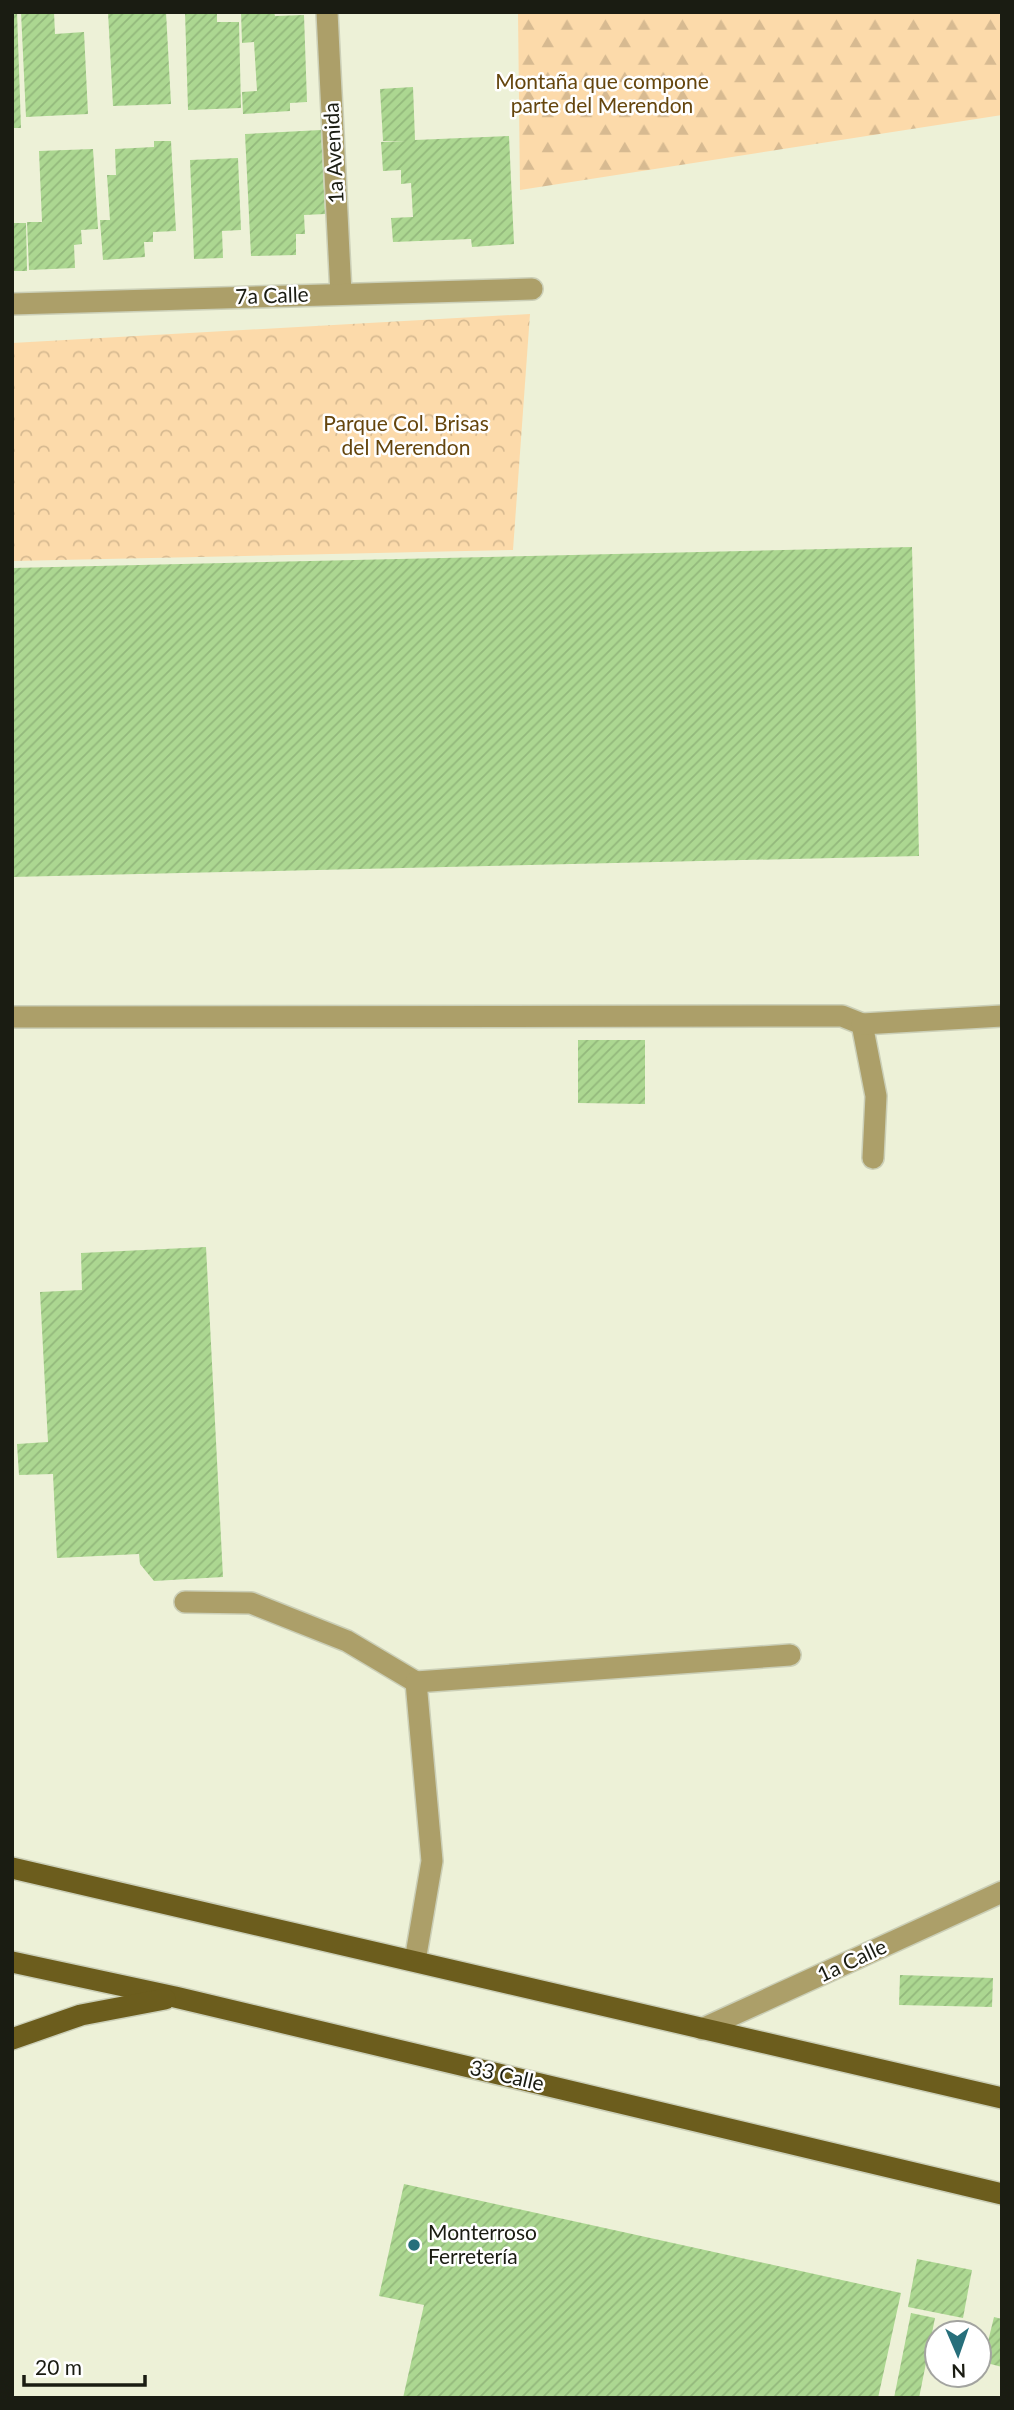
<svg xmlns="http://www.w3.org/2000/svg" width="1014" height="2410" viewBox="0 0 1014 2410" font-family="Lato,sans-serif">
  <style>
    .forest { fill: url(#forest-firs) }
    .park { fill: url(#park-crowns) }
    .building { fill: url(#building-hatch) }
    .lines { fill: none; stroke-linecap: round; stroke-linejoin: round }
    .lane-casing { stroke: #cbcfb7; stroke-width: 24 }
    .street-casing { stroke: #cbcfb7; stroke-width: 24 }
    .primary-casing { stroke: #cbcfb7; stroke-width: 24 }
    .lane { stroke: #ac9f69; stroke-width: 21 }
    .street { stroke: #ac9f69; stroke-width: 21 }
    .primary { stroke: #6c5d1d; stroke-width: 21 }
    .poi-dot { fill: #276f7b; stroke: #fff; stroke-width: 2.5 }
    .labels { text-anchor: middle; stroke-width: 5; stroke-linejoin: round; paint-order: stroke }
    .park-label { font-size: 21px; fill: #65450d; stroke: #fff }
    .street-label { font-size: 21px; fill: #1a1c12; stroke: #fff }
    .poi-label { font-size: 21px; fill: #1a1c12; stroke: #fff; text-anchor: start }
  </style>
  <defs>
    <pattern id="forest-firs" width="22" height="20" patternUnits="userSpaceOnUse" patternTransform="scale(1.75)"><rect width="22" height="20" fill="#fcdaaa"/><path d="M5 1l3.5 6h-7zM16 11l3.5 6h-7z" fill="#d7ba91"/></pattern>
    <pattern id="park-crowns" width="20" height="18" patternUnits="userSpaceOnUse" patternTransform="scale(1.75)"><rect width="20" height="18" fill="#fcdaaa"/><path d="M2 6a3 3 0 1 1 6 0M12 15a3 3 0 1 1 6 0" fill="none" stroke="#d7ba91"/></pattern>
    <pattern id="building-hatch" width="6" height="6" patternUnits="userSpaceOnUse" patternTransform="scale(1.75)"><rect width="6" height="6" fill="#acd791"/><path d="M-1 1l2-2M0 6l6-6M5 7l2-2" fill="none" stroke="#93b87c"/></pattern>
  </defs>
  <rect width="100%" height="100%" fill="#edf1d7"/>
  <path class="forest" d="M518,12H1002V115L520,190Z"/>
  <path class="park" d="M530,314L513,550L12,561V343Z"/>
  <g class="building">
    <path d="M12,12H17L21,128H12Z"/>
    <path d="M21,12H54L55,34L84,32L88,114L26,117Z"/>
    <path d="M108,12H166L171,104L113,106Z"/>
    <path d="M185,12H217V22H239L241,108L188,110Z"/>
    <path d="M241,12H274L275,16L304,15L307,102L290,103V111L243,114L242,92L257,91L254,42L242,43Z"/>
    <path d="M413,87L415,140L509,136L514,244L472,247L471,239L393,242L391,218L413,217L411,183L401,184V170L383,171L381,142L406,141H383L380,89Z"/>
    <path d="M321,130L325,214L304,215L305,234H296V255L251,256L245,134Z"/>
    <path d="M154,141H171L176,231L153,232V242H144L145,257L103,260L100,220H110L107,175H116L115,149L154,147Z"/>
    <path d="M93,149L98,229L81,230L82,244L74,245L75,268L29,270L27,222H42L39,151Z"/>
    <path d="M238,158L241,230L222,231L223,258L194,259L190,160Z"/>
    <path d="M12,223H26L27,271H12Z"/>
    <path d="M912,547L919,856L12,877V568Z"/>
    <path d="M578,1040H645V1104L578,1103Z"/>
    <path d="M206,1247L223,1577L154,1581L140,1564L139,1554L57,1558L53,1474L19,1475L17,1444L48,1442L40,1292L82,1290L81,1253Z"/>
    <path d="M900,1975L993,1978L992,2007L899,2005Z"/>
    <path d="M404,2184L901,2293L878,2398H403L424,2305L379,2296Z"/>
    <path d="M917,2259L972,2270L963,2318L908,2307Z"/>
    <path d="M911,2313L935,2318L919,2398H894Z"/>
    <path d="M994,2317L1002,2319V2367L983,2362Z"/>
  </g>
  <g class="lines">
    <defs>
      <g id="lane">
        <path d="M12,1017L842,1016L862,1024L876,1096L873,1158"/>
        <path d="M862,1024L1002,1016"/>
        <path d="M185,1602L251,1603L347,1641L416,1682"/>
        <path d="M415,1961L432,1861L416,1682L790,1655"/>
      </g>
      <g id="street">
        <path d="M327,12L341,294"/>
        <path d="M12,304L532,289"/>
        <path d="M702,2029L1002,1892"/>
      </g>
      <g id="primary">
        <path d="M12,1868L1002,2098"/>
        <path d="M12,1962L175,1997L1002,2194"/>
        <path d="M12,2039L81,2015L165,1999"/>
      </g>
    </defs>
    <use href="#lane" class="lane-casing"/>
    <use href="#street" class="street-casing"/>
    <use href="#primary" class="primary-casing"/>
    <use href="#lane" class="lane"/>
    <use href="#street" class="street"/>
    <use href="#primary" class="primary"/>
  </g>
  <circle class="poi-dot" cx="414" cy="2245" r="7"/>
  <g class="labels">
    <g class="park-label">
      <text x="602" y="89">Montaña que compone<tspan x="602" dy="24">parte del Merendon</tspan></text>
      <text x="406" y="431">Parque Col. Brisas<tspan x="406" dy="24">del Merendon</tspan></text>
    </g>
    <g class="street-label">
      <text transform="translate(334 153) rotate(-93)" y="7">1a Avenida</text>
      <text transform="translate(272 296) rotate(-2)" y="7">7a Calle</text>
      <text transform="translate(852 1961) rotate(-25)" y="7">1a Calle</text>
      <text transform="translate(507 2076) rotate(13)" y="7">33 Calle</text>
    </g>
    <g class="poi-label">
      <text x="428" y="2240">Monterroso<tspan x="428" dy="24">Ferretería</tspan></text>
    </g>
  </g>
  <rect width="1014" height="2410" fill="none" stroke="#1a1c12" stroke-width="28"/>
  <g transform="translate(958 2354) rotate(178)"><circle r="33" fill="#ffffff" stroke="#a3a4a0" stroke-width="2"/>
  <path d="M0-5L12 26L0 18L-12 26Z" fill="#276f7b"/>
  <text y="-10" font-size="19" font-weight="bold" text-anchor="middle" fill="#1a1c12">N</text>
  </g>
  <path d="M24 2375v10h121v-10" fill="none" stroke="#1a1c12" stroke-width="3.5"/>
  <text x="35" y="2375" font-size="21" fill="#1a1c12" stroke="#ffffff" stroke-width="5" paint-order="stroke">20 m</text>
</svg>
